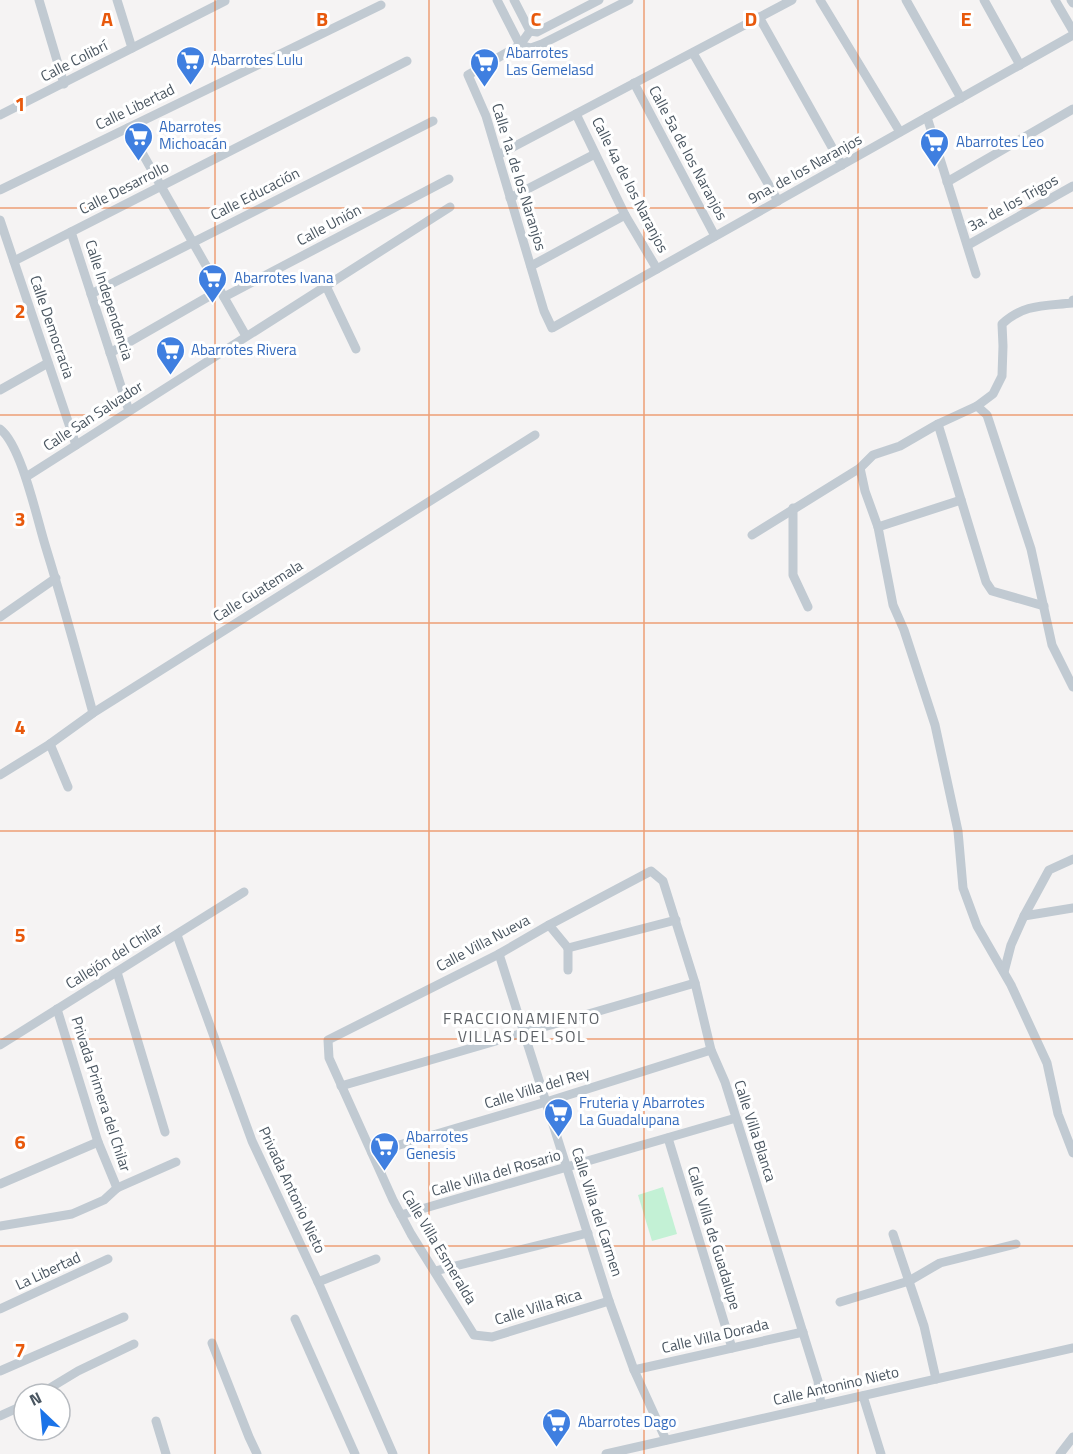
<svg xmlns="http://www.w3.org/2000/svg" width="1073" height="1454" viewBox="0 0 1073 1454" font-family="'Titillium Web',sans-serif">
  <style>
    .pitch { fill: #c3f1d5 }
    .lines { fill: none; stroke-linecap: round; stroke-linejoin: round }
    .street { stroke: #c1cad2; stroke-width: 9 }
    .grid { fill: none; stroke: #e8590c; stroke-width: 1.5; stroke-opacity: 0.55 }
    .labels { text-anchor: middle; stroke-width: 6; stroke-linejoin: round; paint-order: stroke }
    .shop-label { font-size: 15px; fill: #366cbe; stroke: #fff; text-anchor: start }
    .street-label { font-size: 15px; fill: #4a5661; stroke: #fff }
    .neighbourhood-label { font-size: 16px; letter-spacing: 1.5px; fill: #5f6368; stroke: #fff }
    .grid-label { font-size: 20px; text-anchor: middle; font-weight: bold; fill: #e8590c; stroke: #fff; stroke-width: 6; stroke-linejoin: round; paint-order: stroke }
  </style>
  <rect width="100%" height="100%" fill="#f5f3f3"/>
  <path class="pitch" d="M663,1187L677,1234L652,1241L638,1195Z"/>
  <g class="lines">
    <g class="street">
      <path d="M39,0L64,84"/>
      <path d="M117,0L132,48"/>
      <path d="M497,0L520,45"/>
      <path d="M514,0L530,31"/>
      <path d="M820,0L900,132"/>
      <path d="M906,0L961,98"/>
      <path d="M984,0L1020,65"/>
      <path d="M1055,0L1073,31"/>
      <path d="M1071,0L1073,3"/>
      <path d="M759,17L842,165"/>
      <path d="M530,31L520,45L468,75L486,116L544,311L552,328L1073,35"/>
      <path d="M530,31L537,32L599,0"/>
      <path d="M520,45L531,48L542,44L629,0"/>
      <path d="M693,53L778,201"/>
      <path d="M634,83L715,236"/>
      <path d="M576,114L625,215L657,269"/>
      <path d="M0,115L225,1"/>
      <path d="M927,117L976,274"/>
      <path d="M128,128L246,336"/>
      <path d="M498,155L792,0"/>
      <path d="M947,182L1073,109"/>
      <path d="M0,190L381,5"/>
      <path d="M510,198L595,154"/>
      <path d="M0,220L76,445"/>
      <path d="M71,232L129,411"/>
      <path d="M968,245L1073,186"/>
      <path d="M14,261L407,61"/>
      <path d="M531,266L625,215"/>
      <path d="M326,286L356,349"/>
      <path d="M91,294L433,121"/>
      <path d="M224,297L449,179"/>
      <path d="M1073,300L1072,303C1044,306 1023,304 1002,324L1003,346L1002,376L993,394L977,406L938,424L900,446L873,455L860,468L865,491L878,527L893,605L904,630L935,725L958,831L963,888L977,926L1011,985L1047,1063L1058,1114L1073,1153"/>
      <path d="M110,353L220,290"/>
      <path d="M0,390L48,363"/>
      <path d="M977,406L987,415L1031,549L1052,645L1073,687"/>
      <path d="M938,424L986,582L992,591L1044,606"/>
      <path d="M0,429C22,446 37,520 46,548C63,603 78,658 93,713"/>
      <path d="M26,477L450,207"/>
      <path d="M793,508V575L808,607"/>
      <path d="M878,527L961,500"/>
      <path d="M752,535L860,468"/>
      <path d="M0,617L56,578"/>
      <path d="M50,744L68,787"/>
      <path d="M0,775L50,744L93,713L535,435"/>
      <path d="M1024,916L1073,908"/>
      <path d="M549,925L568,948"/>
      <path d="M177,935L252,1141L318,1282L393,1454"/>
      <path d="M568,948L676,920"/>
      <path d="M499,954L609,1301L634,1370L666,1440"/>
      <path d="M568,970V948"/>
      <path d="M117,972L165,1132"/>
      <path d="M1004,972L1011,945L1024,916L1049,870L1073,859"/>
      <path d="M57,1009L98,1142L117,1188"/>
      <path d="M0,1045L244,892"/>
      <path d="M341,1086L695,983"/>
      <path d="M668,1138L732,1348"/>
      <path d="M372,1153L546,1102L711,1050"/>
      <path d="M0,1184L98,1142"/>
      <path d="M401,1215L736,1118"/>
      <path d="M0,1226L72,1214L104,1200L117,1188L176,1162"/>
      <path d="M893,1234L924,1326L936,1379"/>
      <path d="M435,1271L588,1233"/>
      <path d="M318,1282L376,1259"/>
      <path d="M609,1301L492,1337L474,1335L411,1234L393,1200L329,1058L328,1040L499,954L549,925L651,871L663,881L695,983L711,1050L725,1082L818,1381L821,1405"/>
      <path d="M840,1302L909,1281L940,1263L1016,1244"/>
      <path d="M0,1309L108,1259"/>
      <path d="M295,1319L355,1454"/>
      <path d="M212,1343L249,1437L257,1454"/>
      <path d="M634,1370L803,1332"/>
      <path d="M0,1371L124,1317"/>
      <path d="M40,1394L78,1371L134,1344"/>
      <path d="M863,1396L881,1454"/>
      <path d="M0,1416L24,1405"/>
      <path d="M156,1421L166,1454"/>
      <path d="M606,1454L1073,1348"/>
      <path d="M1060,1454L1073,1437"/>
    </g>
  </g>
  <path class="grid" d="M215,0V1454M429,0V1454M644,0V1454M858,0V1454M0,208H1073M0,415H1073M0,623H1073M0,831H1073M0,1039H1073M0,1246H1073"/>
  <defs>
    <symbol id="supermarket-pin" viewBox="-11 -11 22 30"><path d="M0 17L-7.5 6A9.5 9.5 0 1 1 7.5 6Z" fill="#3f7fe0" stroke="#fff"/><path d="M-6-5.5h2.5l.6 2H6L4.5 2H-2.5L-4.4-4H-6ZM-1.5 3.2a1.3 1.3 0 1 0 .1 0ZM3 3.2a1.3 1.3 0 1 0 .1 0Z" fill="#fff"/></symbol>
  </defs>
  <g fill-rule="evenodd">
    <use href="#supermarket-pin" x="174" y="44" width="33" height="45"/>
    <use href="#supermarket-pin" x="468" y="46" width="33" height="45"/>
    <use href="#supermarket-pin" x="122" y="120" width="33" height="45"/>
    <use href="#supermarket-pin" x="918" y="126" width="33" height="45"/>
    <use href="#supermarket-pin" x="196" y="262" width="33" height="45"/>
    <use href="#supermarket-pin" x="154" y="334" width="33" height="45"/>
    <use href="#supermarket-pin" x="542" y="1096" width="33" height="45"/>
    <use href="#supermarket-pin" x="368" y="1130" width="33" height="45"/>
    <use href="#supermarket-pin" x="540" y="1406" width="33" height="45"/>
  </g>
  <g class="labels">
    <g class="shop-label">
      <text x="506" y="58">Abarrotes<tspan x="506" dy="17">Las Gemelasd</tspan></text>
      <text x="211" y="65">Abarrotes Lulu</text>
      <text x="159" y="132">Abarrotes<tspan x="159" dy="17">Michoacán</tspan></text>
      <text x="956" y="147">Abarrotes Leo</text>
      <text x="234" y="283">Abarrotes Ivana</text>
      <text x="191" y="355">Abarrotes Rivera</text>
      <text x="579" y="1108">Fruteria y Abarrotes<tspan x="579" dy="17">La Guadalupana</tspan></text>
      <text x="406" y="1142">Abarrotes<tspan x="406" dy="17">Genesis</tspan></text>
      <text x="578" y="1427">Abarrotes Dago</text>
    </g>
    <g class="street-label">
      <text transform="translate(74 61) rotate(-27)" y="5">Calle Colibrí</text>
      <text transform="translate(135 107) rotate(-26)" y="5">Calle Libertad</text>
      <text transform="translate(688 153) rotate(62)" y="5">Calle 5a de los Naranjos</text>
      <text transform="translate(805 169) rotate(-29)" y="5">9na. de los Naranjos</text>
      <text transform="translate(519 177) rotate(73)" y="5">Calle 1a. de los Naranjos</text>
      <text transform="translate(630 185) rotate(63)" y="5">Calle 4a de los Naranjos</text>
      <text transform="translate(124 188) rotate(-27)" y="5">Calle Desarrollo</text>
      <text transform="translate(255 194) rotate(-27)" y="5">Calle Educación</text>
      <text transform="translate(1013 203) rotate(-29)" y="5">3a. de los Trigos</text>
      <text transform="translate(329 225) rotate(-28)" y="5">Calle Unión</text>
      <text transform="translate(109 300) rotate(72)" y="5">Calle Independencia</text>
      <text transform="translate(52 327) rotate(71)" y="5">Calle Democracia</text>
      <text transform="translate(93 416) rotate(-33)" y="5">Calle San Salvador</text>
      <text transform="translate(258 591) rotate(-32)" y="5">Calle Guatemala</text>
      <text transform="translate(483 943) rotate(-28)" y="5">Calle Villa Nueva</text>
      <text transform="translate(114 956) rotate(-32)" y="5">Callejón del Chilar</text>
      <text transform="translate(537 1088) rotate(-17)" y="5">Calle Villa del Rey</text>
      <text transform="translate(101 1094) rotate(72)" y="5">Privada Primera del Chilar</text>
      <text transform="translate(755 1131) rotate(72)" y="5">Calle Villa Blanca</text>
      <text transform="translate(496 1173) rotate(-16)" y="5">Calle Villa del Rosario</text>
      <text transform="translate(292 1190) rotate(65)" y="5">Privada Antonio Nieto</text>
      <text transform="translate(597 1212) rotate(72)" y="5">Calle Villa del Carmen</text>
      <text transform="translate(714 1238) rotate(73)" y="5">Calle Villa de Guadalupe</text>
      <text transform="translate(439 1247) rotate(59)" y="5">Calle Villa Esmeralda</text>
      <text transform="translate(48 1271) rotate(-25)" y="5">La Libertad</text>
      <text transform="translate(538 1307) rotate(-17)" y="5">Calle Villa Rica</text>
      <text transform="translate(715 1336) rotate(-13)" y="5">Calle Villa Dorada</text>
      <text transform="translate(836 1386) rotate(-13)" y="5">Calle Antonino Nieto</text>
    </g>
    <g class="neighbourhood-label">
      <text x="522" y="1024">FRACCIONAMIENTO<tspan x="522" dy="18">VILLAS DEL SOL</tspan></text>
    </g>
  </g>
  <g class="grid-label">
    <text x="107" y="26">A</text>
    <text x="322" y="26">B</text>
    <text x="536" y="26">C</text>
    <text x="751" y="26">D</text>
    <text x="966" y="26">E</text>
    <text x="20" y="111">1</text>
    <text x="20" y="318">2</text>
    <text x="20" y="526">3</text>
    <text x="20" y="734">4</text>
    <text x="20" y="942">5</text>
    <text x="20" y="1149">6</text>
    <text x="20" y="1357">7</text>
  </g>
  <g transform="translate(42 1412) rotate(334)"><circle r="28" fill="#ffffff" stroke="#b7bbc0" stroke-width="1.5"/>
  <path d="M0-4.5L10 22L0 15L-10 22Z" fill="#1a73e8"/>
  <text y="-9" font-size="16" font-weight="bold" text-anchor="middle" fill="#4a5661">N</text>
  </g>
</svg>
